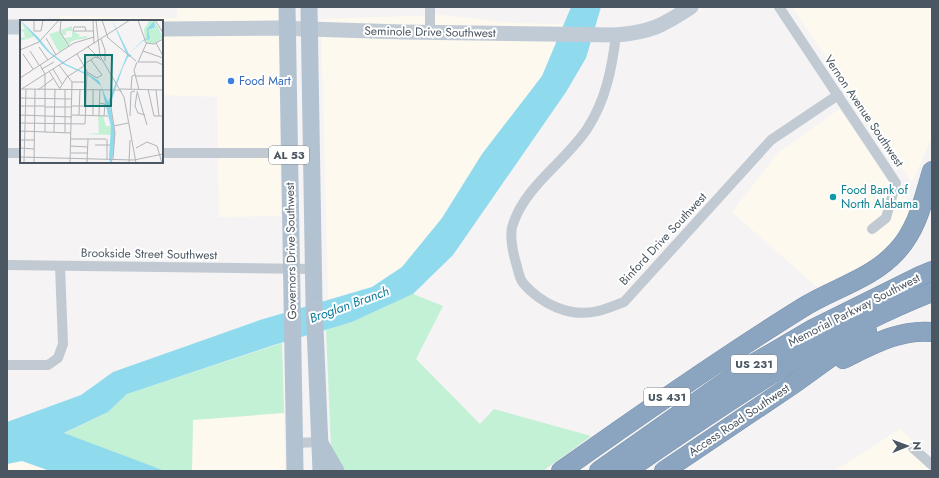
<svg xmlns="http://www.w3.org/2000/svg" width="939" height="478" viewBox="0 0 939 478" font-family="Jost,sans-serif">
  <style>
    .commercial { fill: #fdf9ef }
    .green { fill: #c3f1d5 }
    .water { fill: #90daee }
    .lines { fill: none; stroke-linecap: round; stroke-linejoin: round }
    .highway-casing { stroke: #7690ad; stroke-width: 20 }
    .street { stroke: #c1cad2; stroke-width: 10 }
    .secondary { stroke: #c1cbd6; stroke-width: 15 }
    .primary { stroke: #b3c2d1; stroke-width: 17 }
    .highway { stroke: #8ba5c1; stroke-width: 19 }
    .shop-dot { fill: #3f7fe0; stroke: #fff; stroke-width: 1.5 }
    .culture-dot { fill: #0f9aa8; stroke: #fff; stroke-width: 1.5 }
    .labels { text-anchor: middle; stroke-width: 4; stroke-linejoin: round; paint-order: stroke }
    .shield { fill: #fff; stroke: #808990; stroke-width: 1 }
    .shield-label { font-size: 11px; font-weight: bold; fill: #4a5661 }
    .street-label { font-size: 12px; fill: #4a5661; stroke: #fff }
    .shop-label { font-size: 12px; fill: #366cbe; stroke: #fff; text-anchor: start }
    .culture-label { font-size: 12px; fill: #0d838f; stroke: #fff; text-anchor: start }
    .water-label { font-size: 13px; font-style: italic; fill: #0c7c9b; stroke: #fff }
    .inset-road { fill: none; stroke: #b1b4b9; stroke-width: 1 }
    .view { fill: #0f766e; fill-opacity: 0.15; stroke: #0f766e; stroke-width: 2 }
    .inset-edge { fill: none; stroke: #4a5661; stroke-width: 2 }
  </style>
  <rect width="100%" height="100%" fill="#f5f3f3"/>
  <g class="commercial">
    <path d="M177,7H279L281,216L219,217L217,97L162,95V21H60V16L177,18Z"/>
    <path d="M792,7H932V137L912,183Z"/>
    <path d="M441,15L512,23L564,24L542,76L482,154L442,218L402,267L372,287L328,299L321,19Z"/>
    <path d="M839,109L911,204L904,227L891,248L874,263L819,289L732,212L778,153Z"/>
    <path d="M284,413L285,471H192L193,420Z"/>
    <path d="M900,429L932,459V471H834Z"/>
    <path d="M22,461L50,471H7V464Z"/>
  </g>
  <g class="green">
    <path d="M413,294L443,306L416,359L480,424L494,409L591,436L543,471H332L326,329L352,322Z"/>
    <path d="M282,343L284,413L193,420L192,471H165L63,434L108,412L127,394Z"/>
  </g>
  <path class="water" d="M571,7H601L586,58L566,92L453,255L413,294L352,322L274,345L127,394L108,412L64,433L165,471H50L22,461L7,464V422L81,395L113,372L260,320L372,287L402,267L442,218L482,154L542,76Z"/>
  <g class="lines">
    <defs>
      <g id="highway">
        <path d="M843,359C872,345 899,329 932,332"/>
        <path d="M561,471C640,415 720,359 802,308C834,288 872,279 897,251C918,228 923,200 932,171"/>
        <path d="M599,471L741,371L813,329L920,276L932,271"/>
        <path d="M626,471C724,404 820,336 932,292"/>
        <path d="M664,471L795,383L867,331"/>
      </g>
    </defs>
    <use href="#highway" class="highway-casing"/>
    <g class="street">
      <path d="M430,7V32"/>
      <path d="M779,7L896,183L886,218L872,229"/>
      <path d="M616,35C612,68 606,100 587,129C565,162 526,185 513,224C509,234 513,253 516,263C518,269 519,278 523,283C541,304 570,318 598,311C607,309 615,305 624,302L771,140L838,95"/>
      <path d="M7,153H21"/>
      <path d="M162,153H311"/>
      <path d="M7,265L314,269"/>
      <path d="M7,365H48L58,358L63,344L60,266"/>
      <path d="M294,443L320,442"/>
      <path d="M913,448L932,465"/>
    </g>
    <g class="secondary">
      <path d="M7,27H21"/>
      <path d="M162,29L277,28L403,32L616,35C651,32 662,26 691,7"/>
    </g>
    <g class="primary">
      <path d="M287,7L295,471"/>
      <path d="M309,7L314,303L321,471"/>
      <path d="M321,445L336,471"/>
    </g>
    <use href="#highway" class="highway"/>
  </g>
  <circle class="shop-dot" cx="231" cy="81" r="4"/>
  <circle class="culture-dot" cx="833" cy="197" r="4"/>
  <g class="labels">
    <g class="shield">
      <rect x="269" y="146" width="40" height="18" rx="3"/>
      <rect x="731" y="355" width="46" height="18" rx="3"/>
      <rect x="644" y="388" width="46" height="18" rx="3"/>
    </g>
    <g class="shield-label">
      <text x="289" y="159">AL 53</text>
      <text x="754" y="368">US 231</text>
      <text x="667" y="401">US 431</text>
    </g>
    <g class="street-label">
      <text transform="translate(430 32) rotate(1)" y="4">Seminole Drive Southwest</text>
      <text transform="translate(864 111) rotate(56)" y="4">Vernon Avenue Southwest</text>
      <text transform="translate(663 239) rotate(-47)" y="4">Binford Drive Southwest</text>
      <text transform="translate(291 251) rotate(-91)" y="4">Governors Drive Southwest</text>
      <text transform="translate(149 254) rotate(1)" y="4">Brookside Street Southwest</text>
      <text transform="translate(854 310) rotate(-27)" y="4">Memorial Parkway Southwest</text>
      <text transform="translate(739 420) rotate(-34)" y="4">Access Road Southwest</text>
    </g>
    <g class="shop-label">
      <text x="239" y="85">Food Mart</text>
    </g>
    <g class="culture-label">
      <text x="841" y="194">Food Bank of<tspan x="841" dy="14">North Alabama</tspan></text>
    </g>
    <g class="water-label">
      <text transform="translate(349 304) rotate(-20)" y="5">Broglan Branch</text>
    </g>
  </g>
  <g transform="translate(20 20)">
    <rect width="143" height="143" fill="#f5f3f3"/>
    <path d="M0,0L12,14L16,16L0,21L2,17L5,18L4,12L0,10L5,9ZM130,0H134L143,17L136,23H128L125,19L124,9ZM52,6V11L60,15L59,17L67,16V18L55,20L50,22L51,25L48,23L44,18L52,17V11H46V15H42L41,10ZM39,11L48,26L39,32L29,14ZM78,96H83L86,106H91L92,115L66,114L79,113Z" fill="#c3f1d5"/>
    <path d="M0,0L18,17L30,32L46,44L68,54L79,61L88,82L107,35L92,0L109,34L123,20L127,19V9L134,1L135,7L128,10L130,19L123,21L109,34L112,36L108,37L103,47L90,85L95,114L92,143H90L89,137L91,107L81,66L69,56L43,44L28,32Z" fill="#90daee"/>
    <path class="inset-road" d="M14,0V11H21L23,0M41,0L40,12L49,26M73,0L74,24M76,0L80,36L104,77L116,143M82,0L88,18L116,41M118,0L126,23L134,24L143,19M135,0L143,13M66,11L65,7H54L53,11H74M26,18L36,35M81,19L85,30V41M136,23L143,36M19,27L28,40M68,27L81,40M0,30L19,22L39,0M10,31L19,45M123,31L143,38M3,34L13,49M117,42L114,50L119,70M118,42H137L143,45M118,42L127,22M20,45L25,54V112M39,45L52,62L50,143M63,45L75,37L78,38M22,49L34,42M33,49L42,64M29,51L40,69M67,52L77,58L82,55L71,40M115,56H143M0,58L54,23L74,17M52,62H67M40,68L47,57L64,46M2,69L100,70L101,72M100,69L143,70M111,69L112,56L115,55M128,69L134,96H143M0,70L110,0M18,70L34,58M136,70L139,96M117,71L127,105M117,73L115,86L118,93L125,95M0,78L52,79M79,83L85,84L84,96M0,86H25M52,86H79M25,87H52M91,87L95,113L93,139M0,95L52,97M52,95L88,96M59,95L60,69M73,95V69M79,95L80,69M110,96L111,72L115,71M0,103L65,104L67,51L57,34M94,106L108,103M0,111L51,113M34,112L35,69M45,112V69M51,119H86M87,119V139M0,120H14M75,125H90M51,126L68,127M0,128L14,129M116,128L127,122L137,126L142,143M51,133H68M0,137L114,140L143,134M4,143L6,69M14,143L15,69M67,143L68,119M109,143L110,120"/>
    <path class="view" d="M65,35H92L91,86H65Z"/>
    <rect width="143" height="143" class="inset-edge"/>
  </g>
  <rect width="939" height="478" fill="none" stroke="#4a5661" stroke-width="16"/>
  <g transform="translate(907 446) rotate(89)" stroke="#ffffff" stroke-width="3" paint-order="stroke">
  <path d="M0-3L7 15L0 10L-7 15Z" fill="#4a5661"/>
  <text y="-6" font-size="11" font-weight="bold" text-anchor="middle" fill="#4a5661">N</text>
  </g>
</svg>
